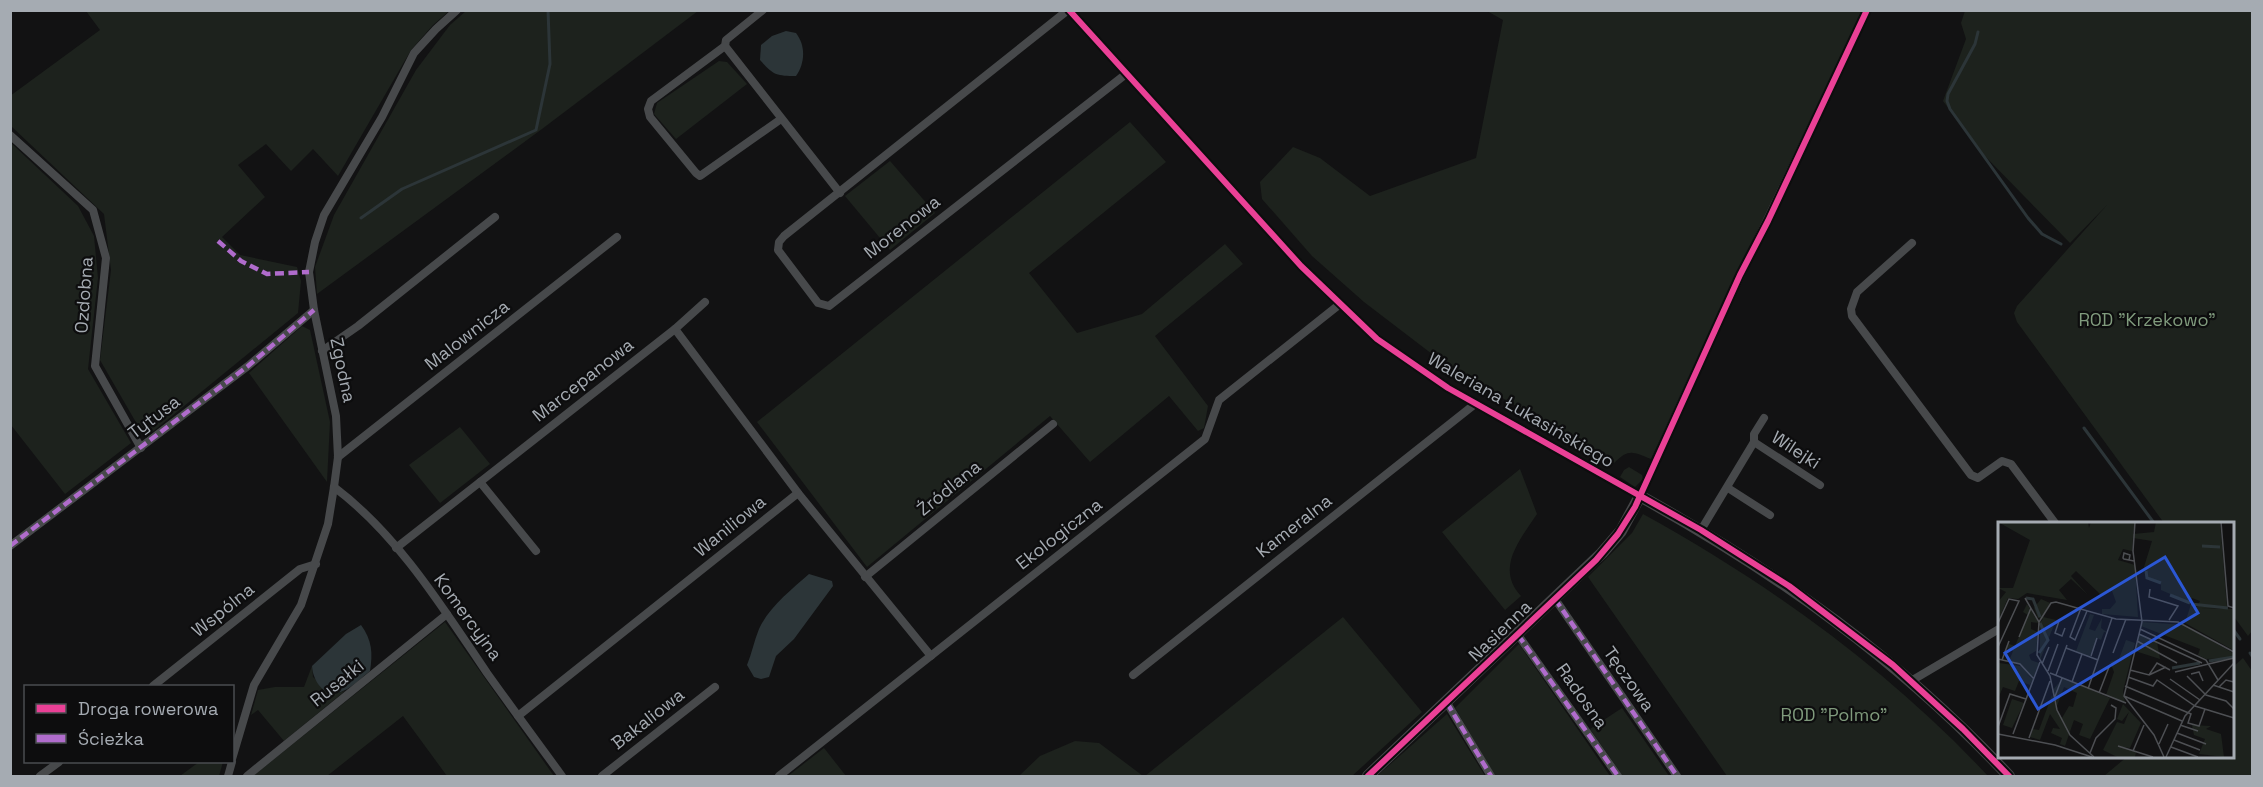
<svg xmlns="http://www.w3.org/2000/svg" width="2263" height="787" viewBox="0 0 2263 787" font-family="'Space Grotesk',sans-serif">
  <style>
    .green { fill: #1d221d }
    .water { fill: #2c3538 }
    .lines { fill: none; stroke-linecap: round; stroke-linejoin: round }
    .stream { stroke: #2c3538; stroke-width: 3 }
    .street { stroke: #47494b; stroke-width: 8 }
    .secondary { stroke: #464749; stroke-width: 12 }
    .quiet { stroke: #b06ccc; stroke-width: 4.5; stroke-dasharray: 9 4.5; stroke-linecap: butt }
    .cycleway-casing { stroke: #0d0d0e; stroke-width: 10 }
    .cycleway { stroke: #ea4096; stroke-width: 6 }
    .labels { text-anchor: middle; stroke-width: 4.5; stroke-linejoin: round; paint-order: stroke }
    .street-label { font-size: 18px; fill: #a5abb2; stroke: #0d0d0e }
    .park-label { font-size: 18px; fill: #809b7d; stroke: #0d0d0e }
    .inset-river { fill: none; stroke: #2c3538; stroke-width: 3 }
    .inset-road { fill: none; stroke: #4d4f53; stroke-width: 1.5 }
    .view { fill: #2b57d4; fill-opacity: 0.15; stroke: #2b57d4; stroke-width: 3 }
    .inset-edge { fill: none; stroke: #a5abb2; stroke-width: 3 }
  </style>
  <rect width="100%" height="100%" fill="#121213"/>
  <g class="green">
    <path d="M86,11H449L433,25L411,50L338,176L313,149L291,171L266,144L238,165L265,197L222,237L240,255L297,267L301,281L298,313L145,438L100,360L111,270L104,214L11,126L10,96L100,30Z"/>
    <path d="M466,11H698L542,129L317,294L315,267L334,215L416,70L450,25Z"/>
    <path d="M1487,11H1862L1651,459C1633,452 1629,448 1614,463L1449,367L1364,302L1312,256L1262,199L1260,182L1293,147L1320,158L1370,196L1476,158L1503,20Z"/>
    <path d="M1965,11H2252V631L2248,636L2232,614V523H2164L2017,322L2014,313L2017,306L2107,205L2070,243L1982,153L1943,101L1966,39L1961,23Z"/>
    <path d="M719,61L727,62L747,84L676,139L654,114L657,103Z"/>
    <path d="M1130,122L1166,162L1029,273L1077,333L1142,314L1225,244L1243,264L1155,336L1208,406L1204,428L1198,431L1169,396L1090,462L1050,416L867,567L757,422Z"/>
    <path d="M11,143L78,206L94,236L98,278L88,369L131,443L65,494L11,425Z"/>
    <path d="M890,161L935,213L890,250L845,196Z"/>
    <path d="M302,326L310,330L330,422L327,482L249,373Z"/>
    <path d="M460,427L490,464L440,503L409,465Z"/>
    <path d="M1629,467L1642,475L1643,479L1635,487L1620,477L1624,470Z"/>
    <path d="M1520,469L1537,514C1520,540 1495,568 1521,596L1505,610L1442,532Z"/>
    <path d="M1643,514C1770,584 1889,670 1988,776H1727L1588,577L1632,533Z"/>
    <path d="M1343,617L1422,712L1352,776H1145Z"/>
    <path d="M445,622L554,776H447L403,716L327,776H253Z"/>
    <path d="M1519,644L1610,776H1495L1455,708Z"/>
    <path d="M2243,658L2252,671V776H2104L2128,756H2232V668Z"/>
    <path d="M312,666L313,677L333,694L345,691L284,741L258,710L251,715L258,690L275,687H304Z"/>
    <path d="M1622,708L1669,776H1623L1590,729Z"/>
    <path d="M1447,714L1485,776H1377Z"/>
    <path d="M1075,741L1099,743L1143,776H1019L1040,756Z"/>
    <path d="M824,748L846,776H788Z"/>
    <path d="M199,762H223L219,776H180Z"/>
  </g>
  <g class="water">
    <path d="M786,31L796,33C806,46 805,63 796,76C776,76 773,75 760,60L761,45L772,36Z"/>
    <path d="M809,574L832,581L833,586L794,639L776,656L769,677L761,679L754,677L747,665C752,653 754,641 759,629C769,607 791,590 809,574Z"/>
    <path d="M361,625C372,640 373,653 370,671C362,677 353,687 343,691C325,699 313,682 312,666L346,634Z"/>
  </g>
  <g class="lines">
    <g class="stream">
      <path d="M1978,32L1975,44L1948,94L1947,101L1950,109L2028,218L2042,234L2061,244"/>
      <path d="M361,218L402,189L536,130L550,64L548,10"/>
      <path d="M2084,428L2154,523"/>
      <path d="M2232,628L2240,639"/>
      <path d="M2250,653L2252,656"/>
    </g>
    <g class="street">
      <path d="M763,10L726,40L725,46L651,101L648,109L650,117L696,173L700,176L781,119"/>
      <path d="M1068,10L784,236L779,242L778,250L818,303L829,306L1126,74"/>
      <path d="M1069,10L1301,266L1377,339L1448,388L1640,496C1711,332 1791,172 1867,10"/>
      <path d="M725,46L840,193"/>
      <path d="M10,135L93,210L106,258L95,366L141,448"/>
      <path d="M1912,243L1857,292L1851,309L1852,316L1971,475L1978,478L2002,461L2011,464L2055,523"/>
      <path d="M675,329L798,493L931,656"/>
      <path d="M322,351L358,326L495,217"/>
      <path d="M1754,442L1820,485"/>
      <path d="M338,457L617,237"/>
      <path d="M480,482L536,551"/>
      <path d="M334,487C398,535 443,608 487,673C512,708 537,742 562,776"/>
      <path d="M1728,488L1770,515"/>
      <path d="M1701,530L1754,442V434L1764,418"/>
      <path d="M10,546L248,366L314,310"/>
      <path d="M396,548L675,329L705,302"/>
      <path d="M865,577L1053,424"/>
      <path d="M1555,599L1677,776"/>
      <path d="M1518,635L1618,776"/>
      <path d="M1133,675L1475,404"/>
      <path d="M1911,681L1999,629"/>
      <path d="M153,686L300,569L316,564"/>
      <path d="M1447,703L1491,776"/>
      <path d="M518,716L798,493"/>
      <path d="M232,759L254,685L301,605L328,524L334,487L338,457L336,416L314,310L309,272L315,242L324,215L382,117L414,53L436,29L457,10"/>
      <path d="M40,776L59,762"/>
      <path d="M228,776L232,762"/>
      <path d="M247,776L447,614"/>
      <path d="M602,776L715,687"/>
      <path d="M779,776L1205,439L1219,400L1340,304"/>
    </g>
    <path class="secondary" d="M1368,776L1602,553L1621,531L1640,496C1780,574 1899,659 2009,776"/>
    <g class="quiet">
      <path d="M218,241L241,261L267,274L309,272"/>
      <path d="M10,546L248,366L314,310"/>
      <path d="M1555,599L1677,776"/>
      <path d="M1518,635L1618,776"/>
      <path d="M1447,703L1491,776"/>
    </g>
    <defs>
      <g id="cycleway">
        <path d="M1069,10L1301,266L1377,339L1448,388L1701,530L1789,586L1893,665L1963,729L2009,776"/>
        <path d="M1368,776L1596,560L1618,534L1635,507L1740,275L1768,221L1867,10"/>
      </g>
    </defs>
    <use href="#cycleway" class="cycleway-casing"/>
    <use href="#cycleway" class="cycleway"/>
  </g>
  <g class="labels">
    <g class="street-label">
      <text transform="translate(902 227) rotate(-38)" y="6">Morenowa</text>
      <text transform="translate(84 295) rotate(-86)" y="6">Ozdobna</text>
      <text transform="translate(467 335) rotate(-38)" y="6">Malownicza</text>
      <text transform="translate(343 370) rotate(78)" y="6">Zgodna</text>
      <text transform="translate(583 380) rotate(-38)" y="6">Marcepanowa</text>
      <text transform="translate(1521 410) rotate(30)" y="6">Waleriana Łukasińskiego</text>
      <text transform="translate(154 417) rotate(-37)" y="6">Tytusa</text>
      <text transform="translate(1796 450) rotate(33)" y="6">Wilejki</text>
      <text transform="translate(949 488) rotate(-39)" y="6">Źródlana</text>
      <text transform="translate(730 526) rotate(-39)" y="6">Waniliowa</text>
      <text transform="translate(1294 526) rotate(-38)" y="6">Kameralna</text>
      <text transform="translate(1059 534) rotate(-38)" y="6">Ekologiczna</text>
      <text transform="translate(223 610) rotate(-39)" y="6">Wspólna</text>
      <text transform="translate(468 617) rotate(54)" y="6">Komercyjna</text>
      <text transform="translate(1500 631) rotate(-44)" y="6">Nasienna</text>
      <text transform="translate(1629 679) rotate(55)" y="6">Tęczowa</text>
      <text transform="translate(337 683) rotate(-39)" y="6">Rusałki</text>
      <text transform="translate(1582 696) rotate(55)" y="6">Radosna</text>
      <text transform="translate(648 719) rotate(-38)" y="6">Bakaliowa</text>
    </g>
    <g class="park-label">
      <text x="2147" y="326">ROD "Krzekowo"</text>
      <text x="1834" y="721">ROD "Polmo"</text>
    </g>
  </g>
  <g transform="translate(1998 522)">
    <rect width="236" height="236" fill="#121213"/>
    <path d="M0,0H90L91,6L93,0H137L135,12L156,10L158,0H222L229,86H203L235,87V128L187,101L193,82L199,85L202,79L194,76L193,81L163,68V60L148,56L146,45L154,19L135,16L134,29L125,27L120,38L137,43L140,95L104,92V87H112L118,80L114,69L102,72L78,49L73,54L90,73L73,57L61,68L69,78L29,71L20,77L10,76L0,99V80L8,70L0,66H15L32,18ZM43,77L52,81L45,95L58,98L42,138V100L45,97L40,96L36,86ZM29,82L41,101L33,100V107L40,110L38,129L31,133L33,138L41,141L35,156L28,152L35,157L32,163L21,159L17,169L5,165L0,177L1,141L23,144L28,149L23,142L11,139L15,129L8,126L11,122L17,124L30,93L25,90ZM92,92L96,93L91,107L97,109L104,96L103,106L110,111L106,110L103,118L99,116L92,134L78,129ZM145,100L186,103L235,131V136L208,137L200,133L202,127L143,104ZM141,112L159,120L162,137L137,129ZM128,118L137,121L125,169L127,181L108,173L116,150L112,140L121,137ZM65,156L112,176L92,217L81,213L85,202L76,198L67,224L62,222L64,216L53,211L55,206L62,207L52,192L42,218L32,215L35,207L41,208L54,173L58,185L64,196L71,184L75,185L79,171L66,165L59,184L54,169ZM14,177L26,181L14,206L5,203ZM125,182L143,201L132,226L124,225L138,230L137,235H119L105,228L119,200L126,202L131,190L124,199L119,197ZM194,203L213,204L208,207L223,212L226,235L201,232L207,217L196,213Z" fill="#1d221d"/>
    <path class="inset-river" d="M204,24L222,25M148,49L149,56L163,61M172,73L192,81M28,76L35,77L42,95M193,82L230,86M41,131L50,118L42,101M211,139L236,135M174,146L202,141"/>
    <path class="inset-road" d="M137,0L135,29L144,100L126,174L156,213L166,235M223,0L230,84L236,86M131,38L132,33L126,31L125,36L126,37L136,39H137M152,67L151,75L180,84L171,98M27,76L41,100L39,133L52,154L59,188L72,213L96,235M83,86L72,115L77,118L89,89M61,99L57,111L64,114L67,106M41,100L53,81L58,80L118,97L180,100L236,130M0,101L11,77L21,79L0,125M142,107L208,138L220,158M141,112L204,141M21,115L33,86M139,119L179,141M68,126L100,138M115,131L128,97M93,134L99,116M0,137L22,142L36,157M4,138L11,119M44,142L51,125M132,148L151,153L159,141L172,148M50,149L60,122M177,150L236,136M52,151L128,181M193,152L201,150L205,159M58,153L69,123M151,153L168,145M189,154L208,173L228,179L236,187M130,155L155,164L159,158L197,184L236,196M172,157L202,178M74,160L84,132M215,163L236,170M127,164L193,192L190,201L201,204L207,187M221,165L228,158L236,160M90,167L114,96M101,171L111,145M126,174L184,199M56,177L64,156M182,203L200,209M0,205L12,172L28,177M179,211L208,222M0,212L57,223L94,235M15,212L42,140M31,216L52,159M176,218L202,228M161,222L170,202M120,224L155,235M173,225L200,235M135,229L146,203M92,231L98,216L117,197L118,186L113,183M168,235L187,194L236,141"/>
    <path class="view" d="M167,35L200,91L40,187L7,131Z"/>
    <rect width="236" height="236" class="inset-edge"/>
  </g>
  <rect width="2263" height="787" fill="none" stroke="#a5abb2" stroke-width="24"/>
  <rect x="24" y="685" width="210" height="78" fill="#0d0d0e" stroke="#4a4c50" stroke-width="1.5"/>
  <rect x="36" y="704" width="30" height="9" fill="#ea4096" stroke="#4a4c50" stroke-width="1.5"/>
  <text x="78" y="715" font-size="18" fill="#a5abb2">Droga rowerowa</text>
  <rect x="36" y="734" width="30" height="9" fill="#b06ccc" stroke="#4a4c50" stroke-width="1.5"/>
  <text x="78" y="745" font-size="18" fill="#a5abb2">Ścieżka</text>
</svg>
